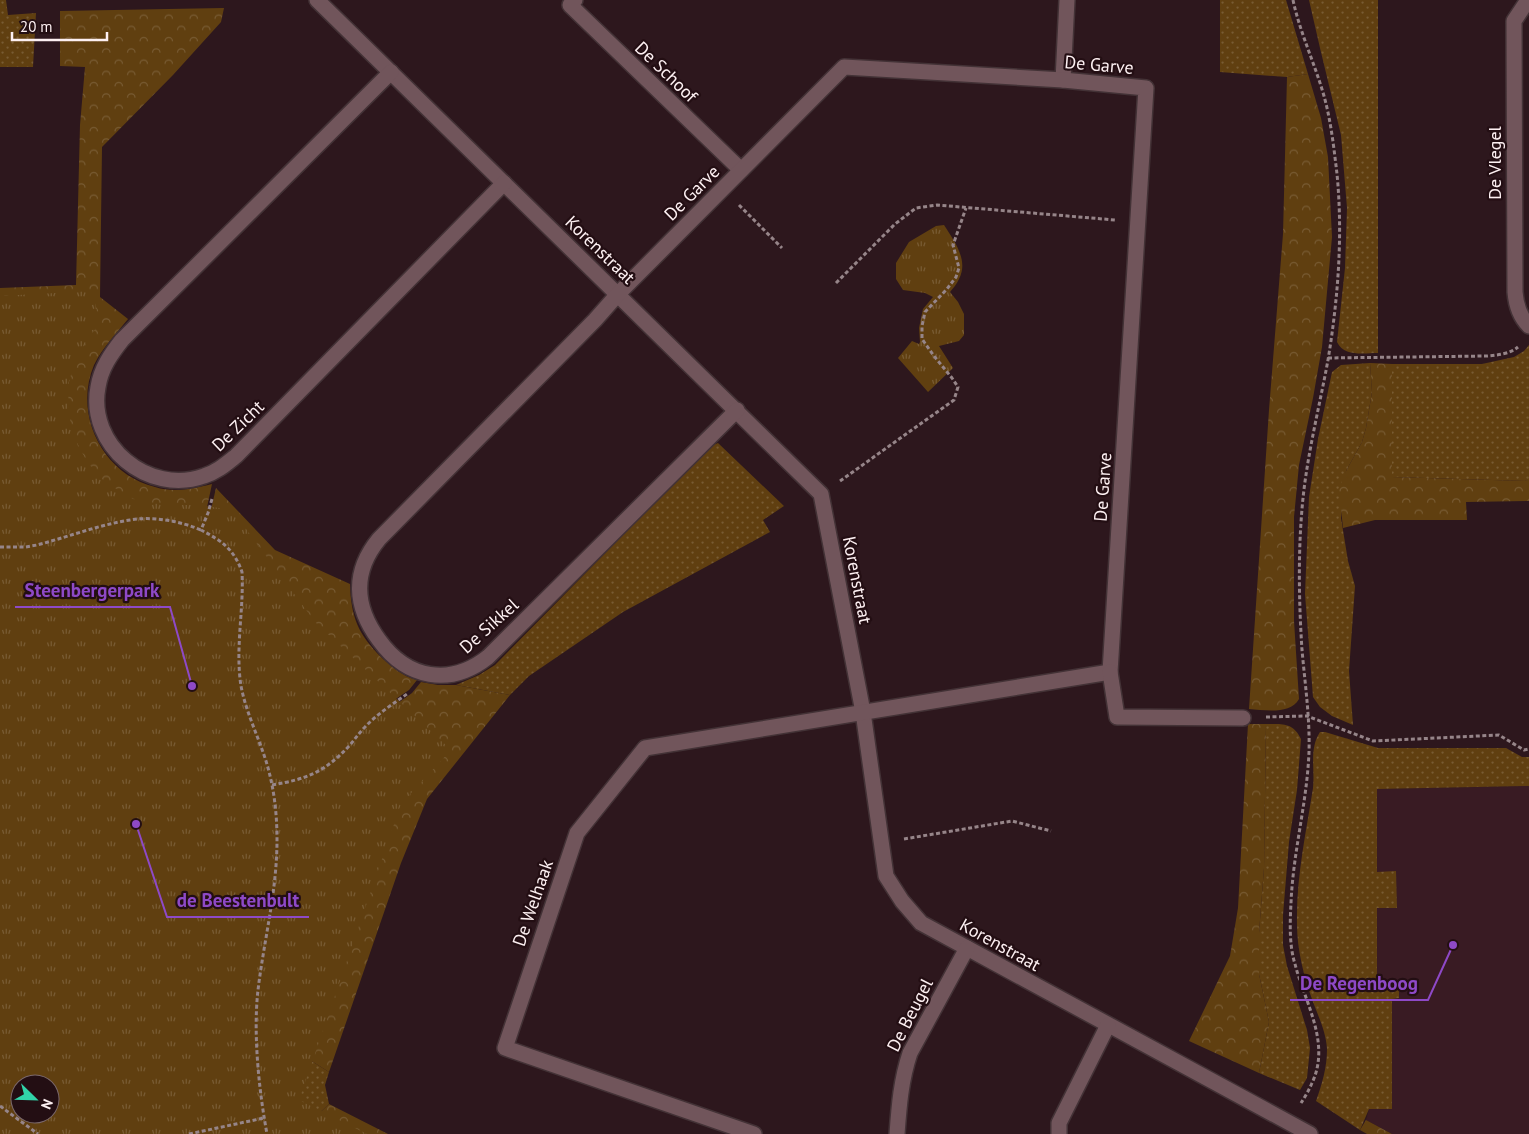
<svg xmlns="http://www.w3.org/2000/svg" width="1529" height="1134" viewBox="0 0 1529 1134" font-family="'PT Sans',sans-serif">
  <style>
    .built { fill: #391b23 }
    .grass { fill: url(#grass-dots) }
    .forest { fill: url(#forest-crowns) }
    .park { fill: url(#park-tufts); fill-rule: evenodd }
    .lines { fill: none; stroke-linecap: round; stroke-linejoin: round }
    .street-casing { stroke: #433236; stroke-width: 18 }
    .path { stroke: #968589; stroke-width: 3; stroke-dasharray: 4 2.5; stroke-linecap: butt }
    .street { stroke: #71555b; stroke-width: 15 }
    .labels { text-anchor: middle; stroke-width: 4.5; stroke-linejoin: round; paint-order: stroke }
    .street-label { font-size: 18px; fill: #fdf0f2; stroke: #230e13 }
    .leader { fill: none; stroke: #8e49c7; stroke-width: 2 }
    .callout-dot { fill: #8e49c7; stroke: #230e13; stroke-width: 2 }
    .callout-label { font-size: 19px; text-anchor: middle; font-weight: bold; fill: #8e49c7; stroke: #230e13; stroke-width: 4.5; stroke-linejoin: round; paint-order: stroke }
  </style>
  <defs>
    <pattern id="grass-dots" width="8" height="8" patternUnits="userSpaceOnUse" patternTransform="scale(1.25)"><rect width="8" height="8" fill="#603f10"/><path d="M2 2h.1M6 6h.1" fill="none" stroke="#785b33" stroke-width="1.8" stroke-linecap="round"/></pattern>
    <pattern id="forest-crowns" width="20" height="18" patternUnits="userSpaceOnUse" patternTransform="scale(1.25)"><rect width="20" height="18" fill="#603f10"/><path d="M2 6a3 3 0 1 1 6 0M12 15a3 3 0 1 1 6 0" fill="none" stroke="#785b33"/></pattern>
    <pattern id="park-tufts" width="24" height="20" patternUnits="userSpaceOnUse" patternTransform="scale(1.25)"><rect width="24" height="20" fill="#603f10"/><path d="M3 7l-1-3M5 7V3M7 7l1-3M15 17l-1-3M17 17v-4M19 17l1-3" fill="none" stroke="#785b33"/></pattern>
  </defs>
  <rect width="100%" height="100%" fill="#2d171d"/>
  <path class="built" d="M1529,786V1134H1392L1366,1120L1369,1109H1392V998H1399L1377,982V908L1397,907L1377,872V789Z"/>
  <g class="grass">
    <path d="M0,0H6L8,15L36,13L33,67H0Z"/>
    <path d="M1220,0H1286L1308,74L1287,77L1220,72Z"/>
    <path d="M1309,0H1378V353C1364,353 1344,357 1337,342L1345,268L1347,208L1341,135L1320,48Z"/>
    <path d="M1529,345V481L1392,477V364H1482L1514,357L1524,351Z"/>
    <path d="M1370,363L1372,392L1366,428L1362,442L1346,471L1341,518L1348,561L1355,586L1349,671L1353,725L1332,716L1320,707L1313,697L1305,594L1309,497L1318,439L1332,372L1341,365Z"/>
    <path d="M718,443L784,506L763,520L770,532L623,612L529,676L510,695L456,685L479,675L495,665L711,446Z"/>
    <path d="M1266,724C1282,724 1293,722 1301,739L1297,790L1289,842L1283,915V945L1287,966L1307,1030L1310,1048L1307,1078L1300,1090L1259,1073L1269,1022L1259,974V933L1264,868Z"/>
    <path d="M1320,732H1325L1378,748H1506L1522,757H1529V786L1377,789V872L1396,871L1397,908H1377V982H1399V998L1392,999V1109H1369L1360,1130L1316,1101C1322,1084 1327,1068 1327,1049C1326,1032 1319,1018 1313,1002C1304,977 1297,950 1297,924C1296,878 1306,833 1313,788C1315,768 1309,749 1320,732Z"/>
    <path d="M286,1036L302,1055L329,1072L325,1085L329,1104L312,1120L302,1134Z"/>
  </g>
  <g class="forest">
    <path d="M224,8L221,22L173,75L102,147L100,297L128,319C116,334 102,348 94,365C73,415 103,474 155,487C174,493 192,489 212,484L206,512L0,537V288L76,285L80,125L85,67L60,66V11Z"/>
    <path d="M1308,74L1321,118L1328,157L1332,237L1322,347L1313,398L1299,465L1294,517V621L1299,699C1290,715 1265,710 1249,709L1269,410L1283,234L1287,77Z"/>
    <path d="M1370,363L1392,364V477L1529,481V501L1466,502L1467,520H1375L1343,528L1339,489L1346,471L1362,442L1366,428L1372,392Z"/>
    <path d="M216,488L275,550L350,584C351,617 358,634 381,657C392,667 402,676 417,680L409,690L381,709L210,514Z"/>
    <path d="M421,682L438,685H456L510,695L427,799L401,863L329,1072L302,1055L384,713L412,693Z"/>
    <path d="M1248,724H1266L1264,868L1259,933V974L1269,1022L1259,1073L1189,1041L1230,956L1238,908Z"/>
    <path d="M329,1104L388,1134H302L312,1120Z"/>
    <path d="M1366,1120L1392,1134H1367L1360,1130Z"/>
  </g>
  <g class="park">
    <path d="M944,225C954,241 969,260 959,279C957,284 953,288 950,292L958,302L964,314V335L959,341L939,346L953,368L928,392L898,358L912,341L919,344L920,342L919,328L923,309L933,297L925,293L903,290L896,279V263L909,242L936,226Z"/>
    <path d="M93,291L99,323L75,360L69,382L68,409L73,435L87,462L105,482L133,499L165,505H200L232,510L315,622L451,750L401,804L299,1100L367,1134H0V296ZM20,1084H50V1114H20Z"/>
  </g>
  <g class="lines">
    <defs>
      <g id="street">
        <path d="M317,0L821,494L863,712L886,876L902,901L921,923L1310,1134"/>
        <path d="M575,0L570,5L741,170"/>
        <path d="M1528,0L1514,21L1515,292C1516,305 1520,317 1529,326"/>
        <path d="M391,72L122,340C111,354 101,368 98,387C87,445 148,496 204,476C217,472 226,464 236,456L504,183"/>
        <path d="M1063,80L1067,0"/>
        <path d="M737,410L488,657C450,687 407,679 379,640C354,606 352,572 379,539L595,320L618,294L844,67L1063,80L1146,88L1110,672L645,748L577,833L505,1048L754,1134"/>
        <path d="M1110,672L1117,717L1243,718"/>
        <path d="M897,1134C899,1106 901,1080 910,1053L967,948"/>
        <path d="M1059,1134V1123L1108,1025"/>
      </g>
    </defs>
    <use href="#street" class="street-casing"/>
    <g class="path">
      <path d="M1293,0C1300,33 1315,64 1324,96C1331,121 1334,149 1337,174C1343,236 1338,299 1328,360C1319,409 1306,459 1302,509C1298,556 1299,604 1302,650C1305,684 1310,718 1309,752C1307,803 1293,852 1291,903C1290,922 1289,945 1295,964C1305,1003 1331,1043 1312,1083C1309,1090 1305,1097 1301,1103"/>
      <path d="M739,205L782,248"/>
      <path d="M836,283L895,224L916,208L937,205L1115,220"/>
      <path d="M1328,358L1487,356C1498,355 1510,354 1518,347"/>
      <path d="M840,481L954,400L958,387L952,378L934,356L922,339V326L925,312L947,289L956,277L959,268L953,245L966,208"/>
      <path d="M212,499L208,513L201,530C222,541 234,549 242,572C244,610 235,648 241,686C246,712 258,736 266,761C274,787 277,813 277,840C277,891 264,940 258,990C253,1034 259,1091 267,1134"/>
      <path d="M0,547H26L37,545C68,537 98,525 130,520C153,516 180,521 201,530"/>
      <path d="M1266,717L1307,716L1373,741L1499,735L1524,750L1529,749"/>
      <path d="M272,785C307,779 325,772 350,745C355,739 359,733 365,727C377,714 393,704 407,694"/>
      <path d="M904,839L1012,821L1051,831"/>
      <path d="M0,1106L38,1134"/>
      <path d="M189,1134L264,1118"/>
    </g>
    <use href="#street" class="street"/>
  </g>
  <g class="labels">
    <g class="street-label">
      <text transform="translate(1099 65) rotate(5)" y="6">De Garve</text>
      <text transform="translate(666 72) rotate(44)" y="6">De Schoof</text>
      <text transform="translate(1495 163) rotate(-90)" y="6">De Vlegel</text>
      <text transform="translate(692 193) rotate(-45)" y="6">De Garve</text>
      <text transform="translate(600 250) rotate(44)" y="6">Korenstraat</text>
      <text transform="translate(238 426) rotate(-44)" y="6">De Zicht</text>
      <text transform="translate(1103 487) rotate(-86)" y="6">De Garve</text>
      <text transform="translate(857 580) rotate(79)" y="6">Korenstraat</text>
      <text transform="translate(489 626) rotate(-42)" y="6">De Sikkel</text>
      <text transform="translate(533 903) rotate(-71)" y="6">De Welhaak</text>
      <text transform="translate(1000 945) rotate(29)" y="6">Korenstraat</text>
      <text transform="translate(910 1015) rotate(-63)" y="6">De Beugel</text>
    </g>
  </g>
  <path class="leader" d="M192 686L170 607H15M136 824L167 917H309M1453 945L1428 1000H1290"/>
  <g class="callout-dot">
    <circle cx="192" cy="686" r="5"/>
    <circle cx="136" cy="824" r="5"/>
    <circle cx="1453" cy="945" r="5"/>
  </g>
  <g class="callout-label">
    <text x="92" y="597">Steenbergerpark</text>
    <text x="238" y="907">de Beestenbult</text>
    <text x="1359" y="990">De Regenboog</text>
  </g>
  <g transform="translate(35 1099) rotate(113)"><circle r="24" fill="#230e13" stroke="#7a686c"/>
  <path d="M0-4L9 19L0 12L-9 19Z" fill="#31d4a9"/>
  <text y="-8" font-size="14" font-weight="bold" text-anchor="middle" fill="#fdf0f2">N</text>
  </g>
  <path d="M12 32v8h95v-8" fill="none" stroke="#fdf0f2" stroke-width="2.5"/>
  <text x="20" y="32" font-size="15" fill="#fdf0f2" stroke="#230e13" stroke-width="4" paint-order="stroke">20 m</text>
</svg>
